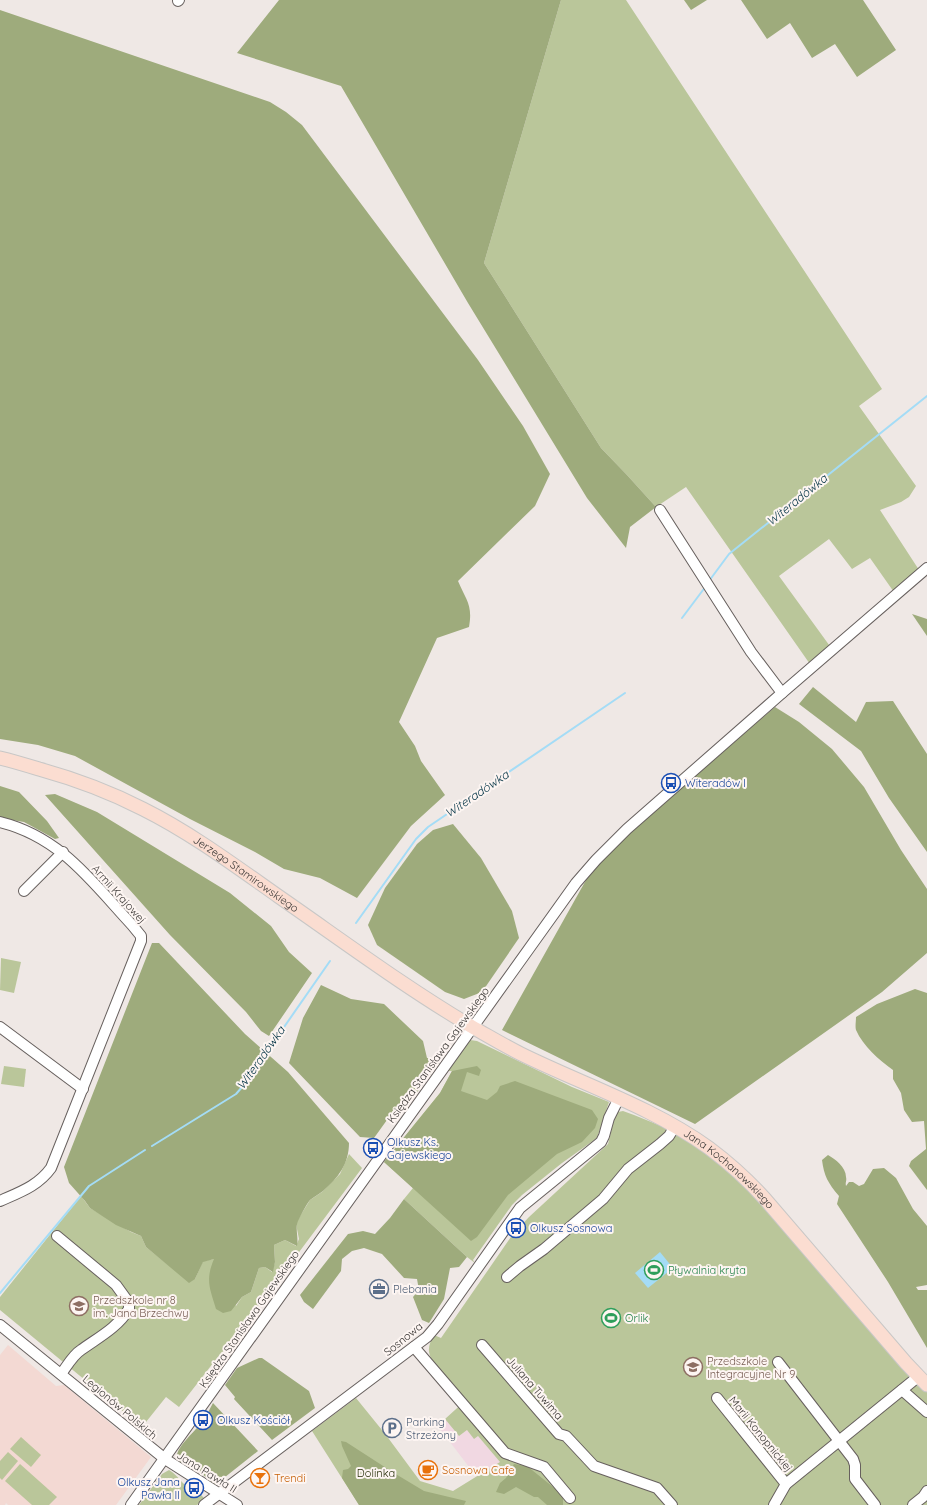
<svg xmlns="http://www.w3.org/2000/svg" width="927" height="1505" viewBox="0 0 927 1505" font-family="Quicksand,sans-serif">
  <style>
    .commercial { fill: #f1d8e2 }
    .education { fill: #f3d9d3 }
    .green { fill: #bac69a }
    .forest { fill: #9eab7c }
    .water { fill: #a4dcf6 }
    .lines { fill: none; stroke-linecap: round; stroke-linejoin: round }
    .stream { stroke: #a4dcf6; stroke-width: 2 }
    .minor-casing { stroke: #67605e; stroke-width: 12 }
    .major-casing { stroke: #c8c7c6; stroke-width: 15 }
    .minor { stroke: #fff; stroke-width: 10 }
    .major { stroke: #fbddd1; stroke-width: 13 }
    .labels { text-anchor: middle; stroke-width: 4; stroke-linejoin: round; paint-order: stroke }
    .transit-label { font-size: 11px; fill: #164399; stroke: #fdf5f2; text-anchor: start }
    .street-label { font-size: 11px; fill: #3a3735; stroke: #fdf5f2 }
    .leisure-label { font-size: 11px; fill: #27864d; stroke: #fdf5f2; text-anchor: start }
    .service-label { font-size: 11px; fill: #4e5e75; stroke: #fdf5f2; text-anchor: start }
    .education-label { font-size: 11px; fill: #785e54; stroke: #fdf5f2; text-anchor: start }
    .food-label { font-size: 11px; fill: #c56008; stroke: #fdf5f2; text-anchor: start }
    .park-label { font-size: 11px; fill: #28300a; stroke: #fdf5f2 }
    .water-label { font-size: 12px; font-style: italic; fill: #003244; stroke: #fdf5f2 }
  </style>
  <rect width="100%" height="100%" fill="#efe8e5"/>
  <path class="commercial" d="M445,1419L459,1436L467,1430L478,1436L500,1462L479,1480L437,1425Z"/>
  <path class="education" d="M8,1345L56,1386L64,1385L151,1457L116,1505H8L6,1503L5,1505H0V1355Z"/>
  <g class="green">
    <path d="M561,0H626L882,389L859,406L916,486L909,497L901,502L880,510L921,573L896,595L870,558L852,569L829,539L779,576L832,649L812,667L686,487L656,507L627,475L601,448L484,263Z"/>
    <path d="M1,958L21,962L14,993L0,990Z"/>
    <path d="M470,1040L477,1041L572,1087L609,1102L597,1138L562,1163L522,1195L512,1205L473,1260L475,1263L467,1257L404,1199L413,1188L384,1162L440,1093L452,1071H448L456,1058Z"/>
    <path d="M4,1066L26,1069L24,1087L1,1084Z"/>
    <path d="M623,1111L634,1115L666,1128L690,1141L737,1176L927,1391V1505H359L312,1431L356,1398L386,1435L420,1481L453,1491L500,1462L478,1436L474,1439L467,1430L459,1436L445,1419L466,1400L433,1361C426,1352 429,1343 434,1335L441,1338L513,1234L529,1217L608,1144L614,1120L618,1112Z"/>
    <path d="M349,1154L362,1168L234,1339L217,1358L179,1407L166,1397L142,1427L0,1310V1297L81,1196L90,1208L131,1232L141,1236L146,1247L167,1264L195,1279L203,1261L214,1259L236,1306L242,1297L251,1292L259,1268L265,1267L272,1272L275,1262L274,1245L285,1240L296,1246L299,1239L297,1229V1221L310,1200L322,1192L340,1174Z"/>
    <path d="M21,1437L41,1455L31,1467L10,1449Z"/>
    <path d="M8,1452L18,1461L2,1480L0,1478V1461Z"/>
    <path d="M20,1464L57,1497L49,1505H32L5,1481Z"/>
    <path d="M169,1470C179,1476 181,1483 188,1487C194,1491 199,1492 204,1498L197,1505H139L162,1474Z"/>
  </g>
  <g class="forest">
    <path d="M279,0H561L484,263L601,448L627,475L656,507L630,527L626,548L587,498L468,303L341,86L237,53Z"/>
    <path d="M684,0H707L691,10Z"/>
    <path d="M741,0H863L896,50L857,77L835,44L812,58L790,23L767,39Z"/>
    <path d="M0,10L270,102L286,112L302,125L478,360L523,426L550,474L535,506L458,581C466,600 473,605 469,627L437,638L399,722L415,746L421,761L445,795L411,826L357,898L320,878L284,869L255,852L190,819L75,756L38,745L0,739Z"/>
    <path d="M912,614L927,619V636Z"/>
    <path d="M813,687L856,722L866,702L893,701L927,754V852L889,798L861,751L799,704Z"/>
    <path d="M775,707L799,722L832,749L864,787L901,850L927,889V953L882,992L695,1124L502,1030L595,864L629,831Z"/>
    <path d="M0,786L19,792L47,821L59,838L55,839L24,822L0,818Z"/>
    <path d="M55,794L97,812L230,893L271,926L289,952L312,973L269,1036L261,1031L246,1012L170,935L45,795Z"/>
    <path d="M453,824L481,858L512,911L519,938L482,992L464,999L445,992L377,945L368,925L385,888L417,844L433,830Z"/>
    <path d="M152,943H159L245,1034L288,1072L349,1143C349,1164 338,1178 323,1191C319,1194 314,1197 310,1200C306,1205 302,1213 299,1219C294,1227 299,1237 297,1246L285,1240L274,1245L275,1262L273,1272L265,1267L259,1268L251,1292L242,1297L231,1311L223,1313L216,1309C210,1289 205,1280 214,1259L203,1262L195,1279L189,1283L146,1247L141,1236L116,1225L90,1208L85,1201L69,1183L64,1167Z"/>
    <path d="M321,985L351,999L384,1004L423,1041L427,1058H439L440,1061L412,1099L392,1113L374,1138L360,1137L289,1063L303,1018Z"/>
    <path d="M915,989L927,993V1190L909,1166L911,1161L926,1149L924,1121L912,1122L904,1110L901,1093L893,1079V1070C879,1060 863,1046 856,1030C855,1027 856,1021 856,1017L877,1004Z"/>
    <path d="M477,1066L481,1070L479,1076L467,1072L461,1091L487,1100L497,1092L500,1086L515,1081L592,1110L598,1119L595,1128L582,1142L557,1154L508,1195L477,1237L471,1241L384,1162L440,1093L452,1071Z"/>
    <path d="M828,1155C835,1159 846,1167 846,1177C847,1181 845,1182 846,1186L849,1182H853L859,1186L864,1184L873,1169L884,1168L896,1178L913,1209L927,1226V1285L916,1287L918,1290H927V1348L888,1282L837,1204L839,1196C828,1183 824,1176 822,1160Z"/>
    <path d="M404,1199L467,1257L459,1267L450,1268L444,1299L429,1323L422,1320L413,1297L419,1290L417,1279L404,1278L382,1254L364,1248L352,1251L342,1259L341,1271L313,1309L304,1302L300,1295L348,1234L363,1231L375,1234L390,1218Z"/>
    <path d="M259,1358H262L309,1391L315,1408L272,1440L234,1399L235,1397L225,1385L237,1368Z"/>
    <path d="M213,1403L258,1451L215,1485L200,1472V1470C195,1468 186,1467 180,1463C167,1454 196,1431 202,1422L204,1423L207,1419L205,1418Z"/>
    <path d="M341,1441L346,1442L394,1473L424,1491L466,1501L464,1505H359L342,1478L343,1470L348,1469L351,1466L342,1446Z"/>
    <path d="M514,1464L527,1466L563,1495V1505H547L538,1497H534L516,1487L504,1494L496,1492L500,1483L506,1478Z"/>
  </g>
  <path class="water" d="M660,1252L673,1268L648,1288L635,1273Z"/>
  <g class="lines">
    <g class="stream">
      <path d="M709,581L729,554L927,396"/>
      <path d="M682,618L706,586"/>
      <path d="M356,923L416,839L428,827L625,693"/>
      <path d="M152,1146L236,1094L243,1086L330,961"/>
      <path d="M0,1293L89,1186L145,1150"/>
    </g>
    <defs>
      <g id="minor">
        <path d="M178,1L179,0"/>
        <path d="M660,510L751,652L782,693"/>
        <path d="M0,822C61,837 92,882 132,925L141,936V941L51,1168C38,1186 20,1192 0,1201"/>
        <path d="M24,891L63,852"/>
        <path d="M0,1027L83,1089"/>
        <path d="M57,1236L116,1285L129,1303V1309C117,1328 99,1337 81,1350C73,1355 67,1366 61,1374"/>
        <path d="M507,1277L520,1266L544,1249L603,1199L628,1169L660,1144L669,1136L675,1126"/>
        <path d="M0,1325L165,1459L237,1505"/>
        <path d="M482,1345L559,1434L566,1436L594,1466L657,1488L672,1505"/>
        <path d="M414,1347L505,1453L544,1467L570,1498"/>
        <path d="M778,1362L853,1459L855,1465V1479L875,1505"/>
        <path d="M902,1390L927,1412"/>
        <path d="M717,1398L786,1484"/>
        <path d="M131,1505L576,883L596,860L627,829L782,693L927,568"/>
        <path d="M204,1505L427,1337L438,1324L520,1208L601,1142L604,1136L609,1118L619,1098"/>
        <path d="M774,1505L786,1484L919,1376"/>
        <path d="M913,1505L923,1497L927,1491"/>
      </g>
      <g id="major">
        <path id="s1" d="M0,758C13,761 26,765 39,769C75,779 110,792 143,809C191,833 234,865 278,896C343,941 406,988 474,1028C490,1037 505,1046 521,1054C584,1085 652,1107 709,1148C729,1163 748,1180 765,1199L906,1363L927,1385"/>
      </g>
    </defs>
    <use href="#minor" class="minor-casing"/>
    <use href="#major" class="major-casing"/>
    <use href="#minor" class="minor"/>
    <use href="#major" class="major"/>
  </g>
  <defs>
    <symbol id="bus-ring" viewBox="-11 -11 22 22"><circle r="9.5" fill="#fdf5f2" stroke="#1a4fb4" stroke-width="1.5"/><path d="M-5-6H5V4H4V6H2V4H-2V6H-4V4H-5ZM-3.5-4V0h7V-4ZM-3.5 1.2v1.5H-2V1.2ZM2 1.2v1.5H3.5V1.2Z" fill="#1a4fb4"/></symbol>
    <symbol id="stadium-ring" viewBox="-11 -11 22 22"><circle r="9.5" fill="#fdf5f2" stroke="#2e9e5b" stroke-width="1.5"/><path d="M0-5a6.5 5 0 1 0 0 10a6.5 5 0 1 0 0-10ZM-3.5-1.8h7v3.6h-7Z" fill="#2e9e5b"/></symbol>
    <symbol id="office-ring" viewBox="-11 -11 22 22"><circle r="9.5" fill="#fdf5f2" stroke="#5c6f8a" stroke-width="1.5"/><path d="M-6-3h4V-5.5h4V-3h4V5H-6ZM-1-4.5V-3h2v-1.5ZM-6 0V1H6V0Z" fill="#5c6f8a"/></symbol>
    <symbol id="school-ring" viewBox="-11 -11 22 22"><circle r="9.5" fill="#fdf5f2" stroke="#8d6e63" stroke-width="1.5"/><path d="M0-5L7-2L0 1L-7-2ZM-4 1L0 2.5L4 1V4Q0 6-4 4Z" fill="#8d6e63"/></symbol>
    <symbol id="parking-ring" viewBox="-11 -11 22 22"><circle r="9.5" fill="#fdf5f2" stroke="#5c6f8a" stroke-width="1.5"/><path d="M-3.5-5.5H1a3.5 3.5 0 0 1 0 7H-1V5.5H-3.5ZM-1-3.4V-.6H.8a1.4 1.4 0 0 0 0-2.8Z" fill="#5c6f8a"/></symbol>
    <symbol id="cafe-ring" viewBox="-11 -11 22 22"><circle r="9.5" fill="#fdf5f2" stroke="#e8710a" stroke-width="1.5"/><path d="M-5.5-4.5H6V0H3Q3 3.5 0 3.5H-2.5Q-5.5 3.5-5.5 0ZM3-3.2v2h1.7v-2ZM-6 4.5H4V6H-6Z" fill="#e8710a"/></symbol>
    <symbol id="bar-ring" viewBox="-11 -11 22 22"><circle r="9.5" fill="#fdf5f2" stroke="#e8710a" stroke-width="1.5"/><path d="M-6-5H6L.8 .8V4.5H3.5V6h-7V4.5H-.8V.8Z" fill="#e8710a"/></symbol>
  </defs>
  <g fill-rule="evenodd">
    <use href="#bus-ring" x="660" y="772" width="22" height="22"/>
    <use href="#bus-ring" x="362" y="1137" width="22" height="22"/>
    <use href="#bus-ring" x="505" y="1217" width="22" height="22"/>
    <use href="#stadium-ring" x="643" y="1259" width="22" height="22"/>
    <use href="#office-ring" x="368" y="1278" width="22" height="22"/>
    <use href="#school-ring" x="68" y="1295" width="22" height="22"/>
    <use href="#stadium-ring" x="600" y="1307" width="22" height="22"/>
    <use href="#school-ring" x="682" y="1356" width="22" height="22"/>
    <use href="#bus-ring" x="192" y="1409" width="22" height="22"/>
    <use href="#parking-ring" x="381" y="1417" width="22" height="22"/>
    <use href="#cafe-ring" x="417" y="1459" width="22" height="22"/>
    <use href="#bar-ring" x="249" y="1467" width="22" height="22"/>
    <use href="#bus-ring" x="183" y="1477" width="22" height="22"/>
  </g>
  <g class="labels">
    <g class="transit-label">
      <text x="685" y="787">Witeradów I</text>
      <text x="387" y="1146">Olkusz Ks.<tspan x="387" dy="13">Gajewskiego</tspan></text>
      <text x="530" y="1232">Olkusz Sosnowa</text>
      <text x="217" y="1424">Olkusz Kościół</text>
      <text x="180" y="1486" text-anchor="end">Olkusz Jana<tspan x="180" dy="13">Pawła II</tspan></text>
    </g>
    <g class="street-label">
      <text dy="4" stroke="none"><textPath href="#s1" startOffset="274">Jerzego Stamirowskiego</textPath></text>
      <text transform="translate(119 894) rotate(48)" y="4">Armii Krajowej</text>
      <text transform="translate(438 1055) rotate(-54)" y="4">Księdza Stanisława Gajewskiego</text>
      <text dy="4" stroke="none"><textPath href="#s1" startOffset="842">Jana Kochanowskiego</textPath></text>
      <text transform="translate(249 1319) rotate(-55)" y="4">Księdza Stanisława Gajewskiego</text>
      <text transform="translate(403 1339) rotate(-39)" y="4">Sosnowa</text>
      <text transform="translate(535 1388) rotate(49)" y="4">Juliana Tuwima</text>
      <text transform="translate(120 1407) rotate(40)" y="4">Legionów Polskich</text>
      <text transform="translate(761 1434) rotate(51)" y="4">Marii Konopnickiej</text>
      <text transform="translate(207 1472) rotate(32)" y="4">Jana Pawła II</text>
    </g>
    <g class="leisure-label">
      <text x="668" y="1274">Pływalnia kryta</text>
      <text x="625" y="1322">Orlik</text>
    </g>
    <g class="service-label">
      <text x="393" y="1293">Plebania</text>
      <text x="406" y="1426">Parking<tspan x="406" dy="13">Strzeżony</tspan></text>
    </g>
    <g class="education-label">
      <text x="93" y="1304">Przedszkole nr 8<tspan x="93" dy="13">im. Jana Brzechwy</tspan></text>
      <text x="707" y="1365">Przedszkole<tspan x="707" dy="13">Integracyjne Nr 9</tspan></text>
    </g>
    <g class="food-label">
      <text x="442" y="1474">Sosnowa Cafe</text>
      <text x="274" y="1482">Trendi</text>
    </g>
    <g class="park-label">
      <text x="376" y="1477">Dolinka</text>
    </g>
    <g class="water-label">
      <text transform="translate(797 500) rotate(-39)" y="4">Witeradówka</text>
      <text transform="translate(477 794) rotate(-34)" y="4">Witeradówka</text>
      <text transform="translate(261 1058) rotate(-55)" y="4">Witeradówka</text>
    </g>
  </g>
</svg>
